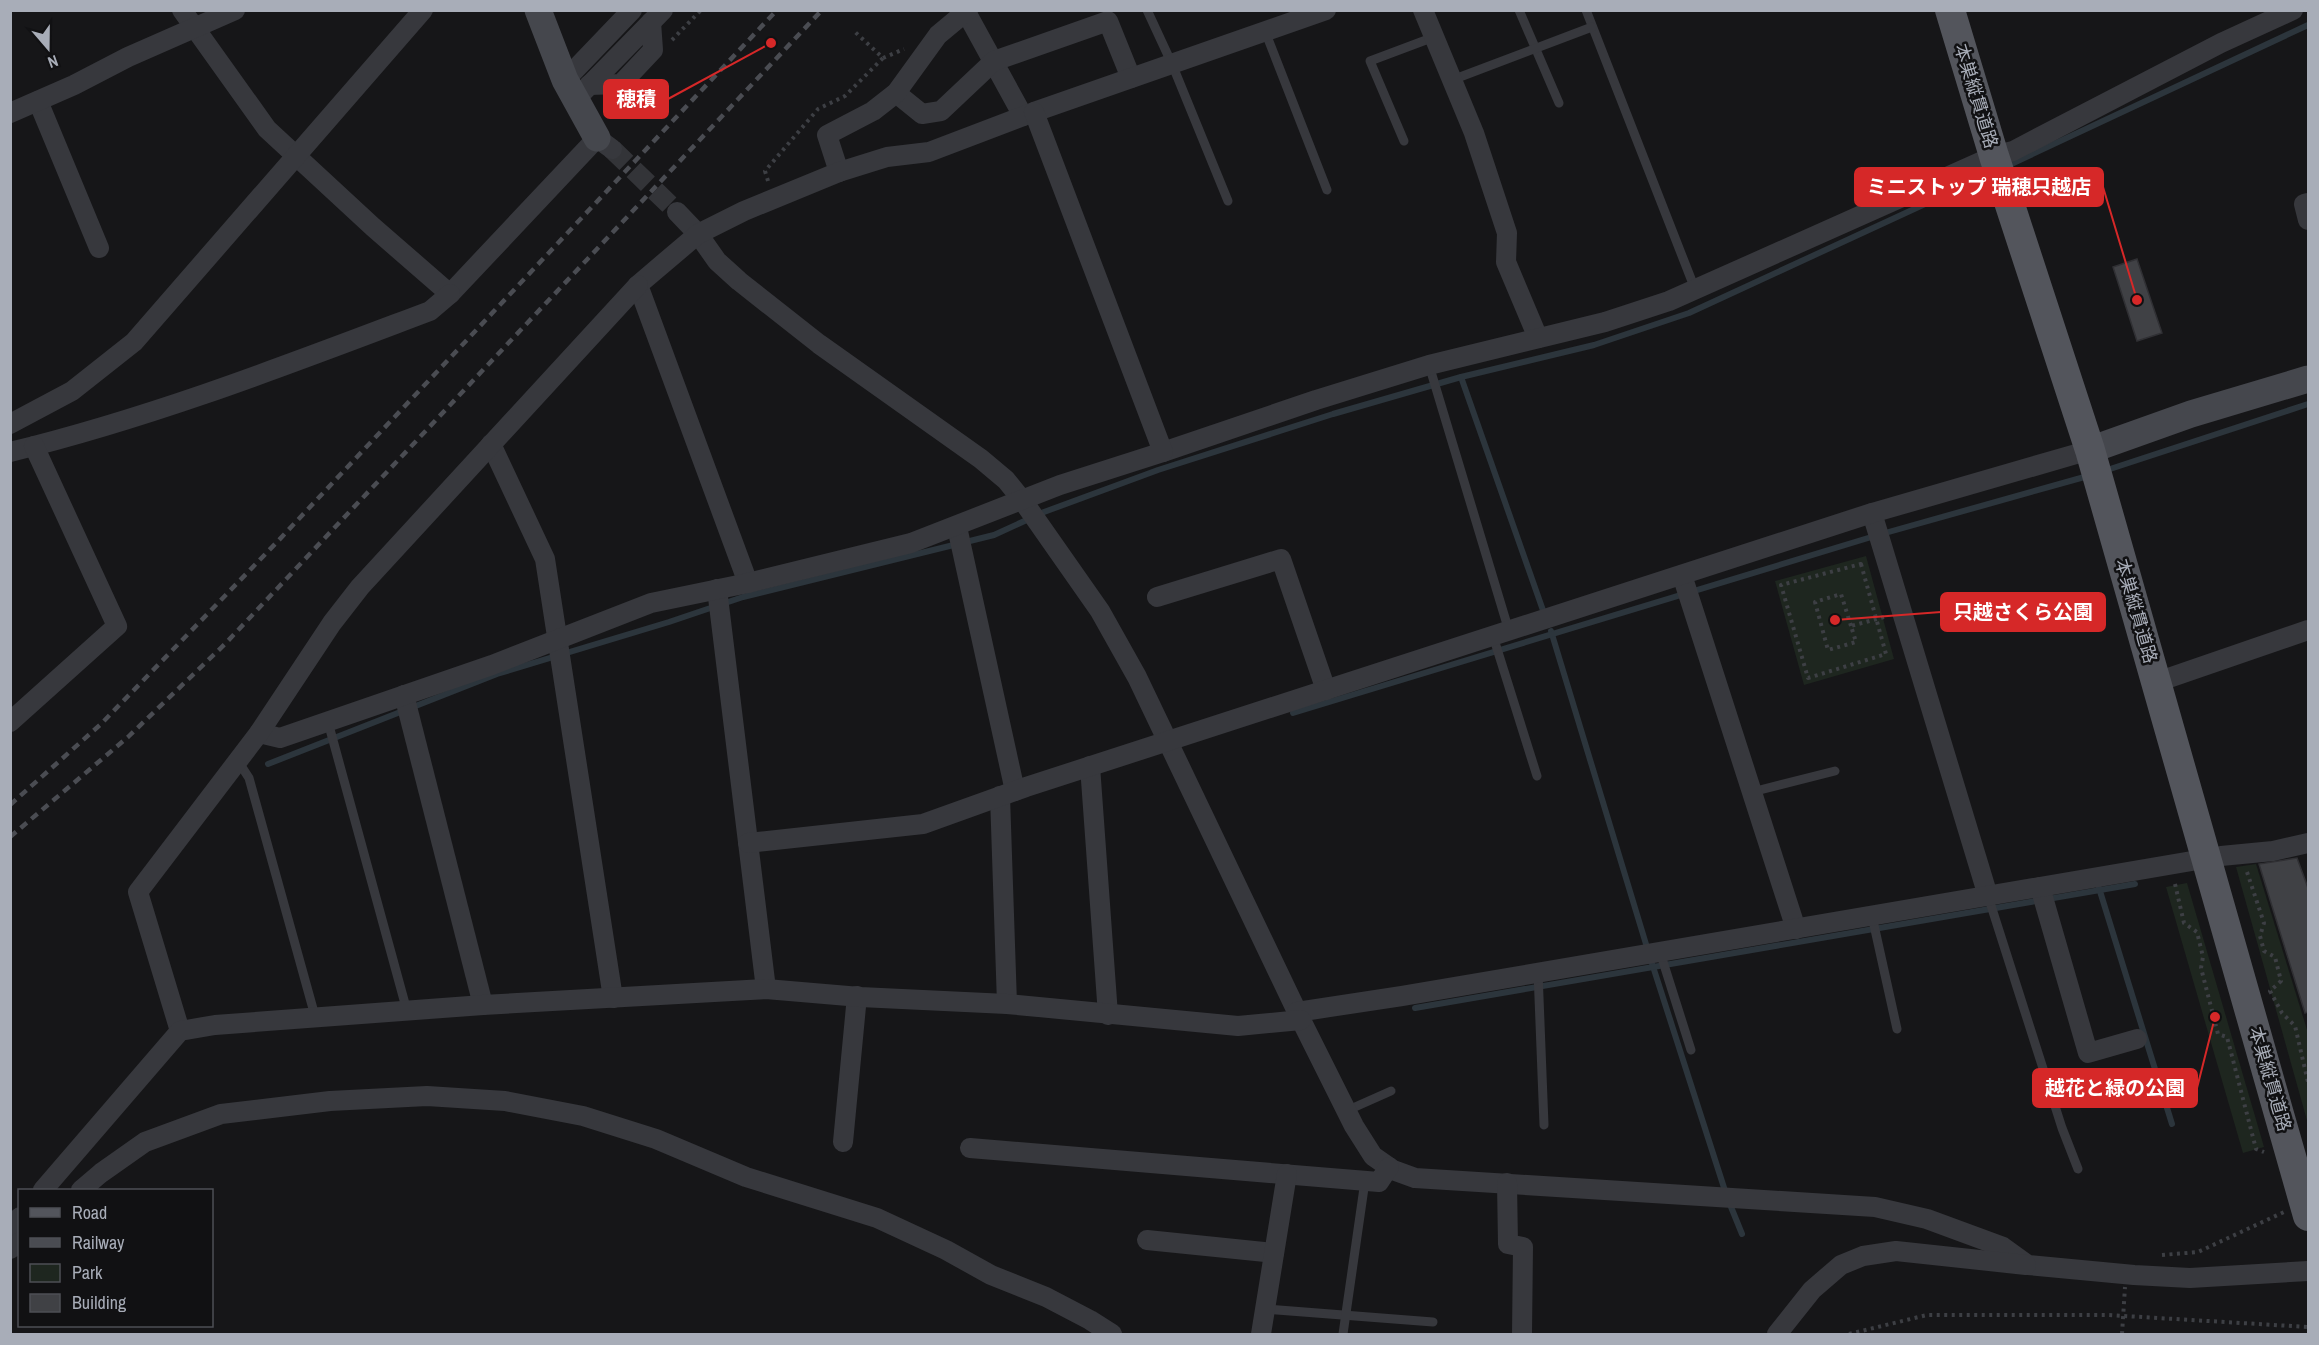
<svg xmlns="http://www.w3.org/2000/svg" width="2319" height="1345" viewBox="0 0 2319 1345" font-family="'Archivo Narrow','Noto Sans JP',sans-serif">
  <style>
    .green { fill: #1e261f }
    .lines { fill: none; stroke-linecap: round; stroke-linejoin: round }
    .stream { stroke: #2c353c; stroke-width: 6 }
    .building { fill: #404145; stroke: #303034; stroke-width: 1.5 }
    .street-tunnel { stroke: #333438; stroke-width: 20; stroke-dasharray: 20 10; stroke-linecap: butt }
    .path { stroke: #3d3f44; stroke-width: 4; stroke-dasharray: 3 4.5; stroke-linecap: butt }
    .lane { stroke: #37383d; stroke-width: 9 }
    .street { stroke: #37383d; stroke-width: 20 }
    .secondary { stroke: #45474d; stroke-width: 27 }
    .primary { stroke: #53555c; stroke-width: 30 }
    .rail { stroke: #4a4c52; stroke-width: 4.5; stroke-dasharray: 8 6; stroke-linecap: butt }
    .path-bridge { stroke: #3d3f44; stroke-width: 4; stroke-dasharray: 3 4.5; stroke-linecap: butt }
    .labels { text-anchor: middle; stroke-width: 5; stroke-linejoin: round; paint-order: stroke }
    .street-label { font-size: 18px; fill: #a8adb8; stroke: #111113 }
    .leader { fill: none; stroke: #d62828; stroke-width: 2 }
    .callout-dot { fill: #d62828; stroke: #111113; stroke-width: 2 }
    .callout { fill: #d62828; stroke: #d62828; stroke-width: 2 }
    .callout-label { font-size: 20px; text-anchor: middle; font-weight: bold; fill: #fff }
  </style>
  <rect width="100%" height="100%" fill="#161618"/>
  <g class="green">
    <path d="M1866,556L1894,659L1804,685L1775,581Z"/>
    <path d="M2256,864L2308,1033V1124L2236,867Z"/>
    <path d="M2187,883L2264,1147L2243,1153L2166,887Z"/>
  </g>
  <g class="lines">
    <g class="stream">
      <path d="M2007,166L2308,25"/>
      <path d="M1461,377L1545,616"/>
      <path d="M2104,471L2308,404"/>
      <path d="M1551,631L1649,954L1727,1197L1742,1234"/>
      <path d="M1293,713L1878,535L2088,476"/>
      <path d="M268,764L497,674L669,622L743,597L994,535L1044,512L1158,470L1333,414L1461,377L1594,345L1689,313L1990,174"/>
      <path d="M2099,888L2172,1124"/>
      <path d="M1415,1008L2135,884"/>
    </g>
  </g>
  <g class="building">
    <path d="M2137,259L2162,333L2137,341L2113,267Z"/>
    <path d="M2297,858L2308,888V1012L2305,1013L2259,864Z"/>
  </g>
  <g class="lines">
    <path class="street-tunnel" d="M612,149L677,212"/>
    <g class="path">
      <path d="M672,40L701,10"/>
      <path d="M883,58L904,49"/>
      <path d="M768,181L765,171L818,109L845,96L883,58L854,31"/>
      <path d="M1861,564L1886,654L1808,678L1781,585Z"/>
      <path d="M1851,626L1841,594L1815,602L1828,650L1856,642L1851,626L1884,617"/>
      <path d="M2247,872L2264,923L2260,936L2264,951L2275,957L2281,981L2270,991L2282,1013L2295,1026L2308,1082"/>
      <path d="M2175,884L2184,923L2197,932L2203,957L2201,968L2218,1034L2227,1037L2256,1149L2264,1152"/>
      <path d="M2162,1255L2198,1252L2284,1212"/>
      <path d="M1849,1334L1927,1315H2108L2308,1327"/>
    </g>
    <g class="lane">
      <path d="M1147,10L1172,64L1228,201"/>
      <path d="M1519,10L1559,103"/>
      <path d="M1586,10L1695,289"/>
      <path d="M1265,31L1327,190"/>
      <path d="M1452,80L1592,27"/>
      <path d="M1404,141L1370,61L1434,37"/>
      <path d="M1429,365L1509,631"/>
      <path d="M1493,636L1537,776"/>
      <path d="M328,722L407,1011"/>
      <path d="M238,761L249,778L315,1016"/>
      <path d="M1752,792L1835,771"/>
      <path d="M1988,896L2062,1128L2078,1169"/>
      <path d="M1872,916L1897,1029"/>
      <path d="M1660,952L1691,1050"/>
      <path d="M1538,972L1544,1125"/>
      <path d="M1346,1111L1391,1091"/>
      <path d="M1265,1309L1433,1322"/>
      <path d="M1343,1334L1365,1181"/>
    </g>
    <g class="street">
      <path d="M182,10L267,129L373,227L450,294L597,138L612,149"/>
      <path d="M1423,10L1474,133L1507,233L1506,262L1538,338"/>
      <path d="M966,12L1023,116"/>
      <path d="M565,80L632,10"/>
      <path d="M589,85L621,84L653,50L651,22"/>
      <path d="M896,93L922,114L941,111L994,61L1108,21L1131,78"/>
      <path d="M576,99L663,10"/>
      <path d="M38,101L99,248"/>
      <path d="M10,113L74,85L128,57L235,10"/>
      <path d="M839,172L827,135L873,111L896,93L938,35L968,10"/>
      <path d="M2308,203L2304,204L2308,220"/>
      <path d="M677,212L698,234L717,261L739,281L819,344L981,459L1006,480L1023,501L1100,611L1137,677L1301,1020L1354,1126L1373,1156L1393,1170L1415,1178L1875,1207L1927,1219L2003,1247L2028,1265L2134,1275L2190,1278L2308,1271"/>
      <path d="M10,424L72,391L134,342L423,10"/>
      <path d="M491,444L545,559L613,998"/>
      <path d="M10,452C154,417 292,363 430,311L450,294"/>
      <path d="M1163,452L1316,400L1429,365L1605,322L1669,301L1994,156L2013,151L2221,43L2293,10"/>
      <path d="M1872,513L1988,896"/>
      <path d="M957,527L1015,791"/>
      <path d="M1682,575L1796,929"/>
      <path d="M748,583L638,285L698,234L744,211L839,172L887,157L929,152L1034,112L1326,10"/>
      <path d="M717,589L766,989"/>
      <path d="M1157,597L1281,559L1326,690"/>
      <path d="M2157,682L2308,630"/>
      <path d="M404,695L483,1005"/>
      <path d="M10,722L117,626L34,446"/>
      <path d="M259,733L280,738L492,665L651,603L748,583L911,543L1060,485L1163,452L1034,112"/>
      <path d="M1090,766L1108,1015"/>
      <path d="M1000,796L1007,1004"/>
      <path d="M748,843L923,824L1026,787L1872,513L2090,450"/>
      <path d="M2040,887L2088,1053L2137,1039"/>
      <path d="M1297,1012L1402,996L2221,856L2273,851L2308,843"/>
      <path d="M180,1031L138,892L259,733L332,623L360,587L638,285"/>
      <path d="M843,1142L857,996"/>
      <path d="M970,1148L1379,1182L1389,1167"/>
      <path d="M1507,1183L1508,1244L1523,1247L1522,1334"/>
      <path d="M43,1190L180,1031L215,1025L483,1005L766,989L860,997L1007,1004L1238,1026L1301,1020"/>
      <path d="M81,1190L101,1173L145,1142L221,1114L330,1101L427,1096L505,1101L583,1116L656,1139L746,1177L877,1218L946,1250L991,1275L1046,1297L1090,1320L1112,1334"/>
      <path d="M10,1228L20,1217"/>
      <path d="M1147,1240L1274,1253"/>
      <path d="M10,1249L20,1242"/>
      <path d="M1261,1334L1287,1174"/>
      <path d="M1777,1334L1812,1290L1841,1265L1863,1256L1896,1251L2026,1265"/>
    </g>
    <g class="secondary">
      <path d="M538,10L565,80L597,138"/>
      <path d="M2090,450L2191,414L2308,379"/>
    </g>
    <path class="primary" d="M1950,10L1994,156L2090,450L2308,1216"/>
    <g class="rail">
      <path d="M10,805L101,724L278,541L777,10"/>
      <path d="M10,837L128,737L225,644L822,10"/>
    </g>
    <path class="path-bridge" d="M2122,1334L2125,1287"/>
  </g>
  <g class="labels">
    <g class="street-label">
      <text transform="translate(1976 96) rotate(73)" y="6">本巣縦貫道路</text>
      <text transform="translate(2136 611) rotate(74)" y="6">本巣縦貫道路</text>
      <text transform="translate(2270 1079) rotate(74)" y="6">本巣縦貫道路</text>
    </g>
  </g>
  <path class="leader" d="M771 43L668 99M2137 300L2103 187M1835 620L1941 612M2215 1017L2197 1088"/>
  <g class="callout-dot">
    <circle cx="771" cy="43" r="6"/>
    <circle cx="2137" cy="300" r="6"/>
    <circle cx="1835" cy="620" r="6"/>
    <circle cx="2215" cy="1017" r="6"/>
  </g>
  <g class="callout">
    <rect x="604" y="80" width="64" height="38" rx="6"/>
    <rect x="1855" y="168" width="248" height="38" rx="6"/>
    <rect x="1941" y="593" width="164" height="38" rx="6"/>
    <rect x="2033" y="1069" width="164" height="38" rx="6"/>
  </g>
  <g class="callout-label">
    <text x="636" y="106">穂積</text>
    <text x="1979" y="194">ミニストップ 瑞穂只越店</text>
    <text x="2023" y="619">只越さくら公園</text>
    <text x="2115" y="1095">越花と緑の公園</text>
  </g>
  <rect width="2319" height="1345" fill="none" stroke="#a8adb8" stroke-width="24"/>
  <rect x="18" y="1189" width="195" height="138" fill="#111113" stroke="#4d4f55" stroke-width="1.5"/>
  <rect x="30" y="1208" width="30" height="9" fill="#53555c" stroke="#4d4f55" stroke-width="1.5"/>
  <text x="72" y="1219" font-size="18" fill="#a8adb8">Road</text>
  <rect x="30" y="1238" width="30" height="9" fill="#4a4c52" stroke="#4d4f55" stroke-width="1.5"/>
  <text x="72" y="1249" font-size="18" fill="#a8adb8">Railway</text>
  <rect x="30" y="1264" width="30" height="18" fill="#1e261f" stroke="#4d4f55" stroke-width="1.5"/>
  <text x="72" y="1279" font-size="18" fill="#a8adb8">Park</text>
  <rect x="30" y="1294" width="30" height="18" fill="#404145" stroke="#4d4f55" stroke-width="1.5"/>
  <text x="72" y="1309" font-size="18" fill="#a8adb8">Building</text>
  <g transform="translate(48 48) rotate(160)" stroke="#111113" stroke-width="4.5" paint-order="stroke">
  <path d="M0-4.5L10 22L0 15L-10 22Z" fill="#a8adb8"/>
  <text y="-9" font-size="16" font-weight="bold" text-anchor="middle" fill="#a8adb8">N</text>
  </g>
</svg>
